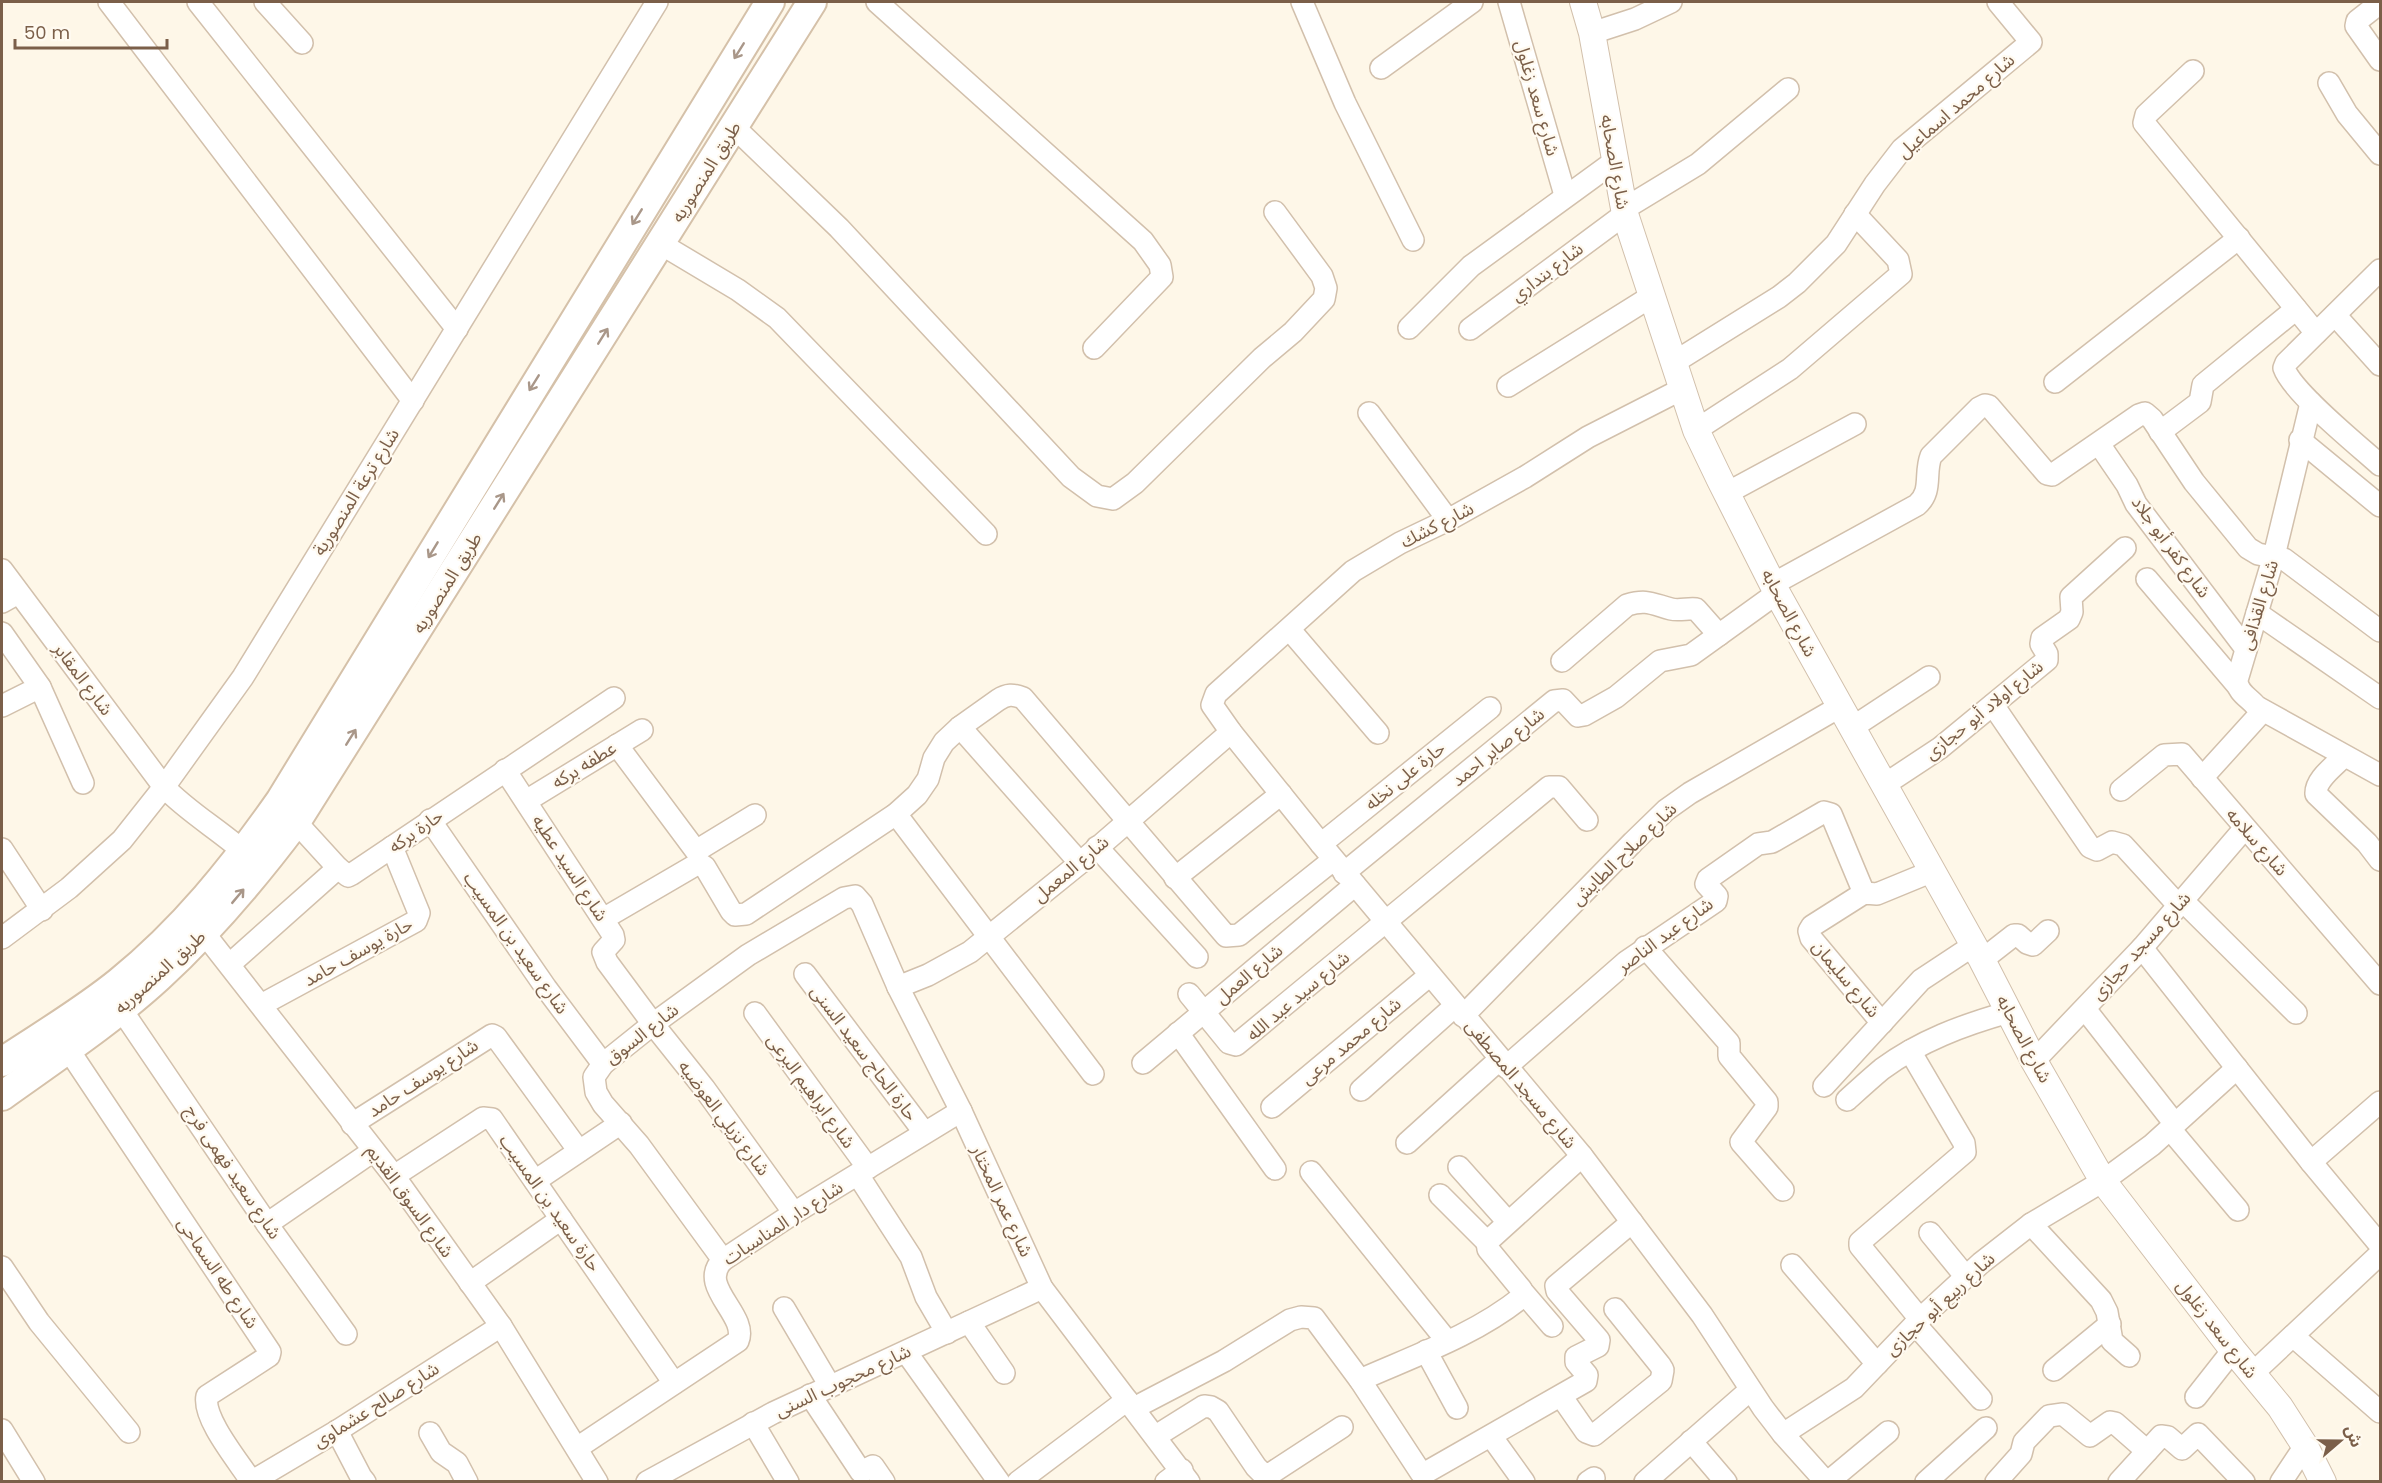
<svg xmlns="http://www.w3.org/2000/svg" width="2382" height="1483" viewBox="0 0 2382 1483" font-family="Poppins,'Noto Sans Arabic',sans-serif">
  <style>
    .lines { fill: none; stroke-linecap: round; stroke-linejoin: round }
    .minor-casing { stroke: #d2c0ac; stroke-width: 24 }
    .tertiary-casing { stroke: #d2c0ac; stroke-width: 28 }
    .secondary-casing { stroke: #d5c1a9; stroke-width: 32 }
    .minor { stroke: #fff; stroke-width: 21 }
    .tertiary { stroke: #fff; stroke-width: 26 }
    .secondary { stroke: #fff; stroke-width: 28 }
    .oneway { stroke: #a99789 }
    .labels { text-anchor: middle; stroke-width: 4.5; stroke-linejoin: round; paint-order: stroke }
    .street-label { font-size: 18px; fill: #7b5f49; stroke: #fffaf0 }
  </style>
  <rect width="100%" height="100%" fill="#fef7e8"/>
  <g class="lines">
    <defs>
      <g id="minor">
        <path d="M109,2L413,401"/>
        <path d="M198,2L457,329"/>
        <path d="M265,2L302,43"/>
        <path d="M877,2L1143,241L1160,265L1162,277L1094,348"/>
        <path d="M1302,2L1345,103L1413,240"/>
        <path d="M1509,2L1565,195"/>
        <path d="M2380,3L2357,21L2356,26L2380,60"/>
        <path d="M1592,33L1635,19L1671,2"/>
        <path d="M1381,68L1472,2"/>
        <path d="M2193,71L2146,115L2144,123L2316,333"/>
        <path d="M2329,83L2347,114L2380,154"/>
        <path d="M734,127L839,228L1071,477L1097,496L1113,499L1135,483L1262,358L1293,332L1324,299L1326,288L1322,276L1275,212"/>
        <path d="M1624,209L1698,164L1788,89"/>
        <path d="M661,244L738,290L777,318L986,534"/>
        <path d="M2380,270L2286,363L2284,368C2292,392 2359,446 2380,465"/>
        <path d="M2335,315L2380,365"/>
        <path d="M1409,328L1471,266L1615,161"/>
        <path d="M1470,329L1625,214"/>
        <path d="M1673,363L1779,297L1797,283L1836,244L1875,184L1902,149L2031,42L1998,2"/>
        <path d="M2055,382L2239,238"/>
        <path d="M1508,386L1652,296"/>
        <path d="M1682,389L1588,437L1525,477L1448,520L1400,543L1353,571L1216,694L1212,705L1231,732L1321,844L1582,1156L1702,1315L1763,1408L1783,1434L1826,1482"/>
        <path d="M1369,413L1448,520"/>
        <path d="M1696,430L1790,369L1901,274L1898,260L1855,214"/>
        <path d="M2160,432L2200,402L2203,385L2296,309"/>
        <path d="M2300,440L2380,506"/>
        <path d="M2099,444L2127,485L2136,504L2246,649"/>
        <path d="M1727,493L1855,424"/>
        <path d="M2,570L164,787C188,812 218,829 244,852"/>
        <path d="M2147,579L2237,685"/>
        <path d="M1773,584L1917,505C1933,491 1924,474 1931,456L1979,408L1985,405L1989,406L2047,474L2052,475L2139,415L2145,413L2152,419L2194,482L2248,548L2258,554L2284,559L2380,631"/>
        <path d="M2,602L18,593"/>
        <path d="M2257,613L2380,698"/>
        <path d="M1290,630L1378,733"/>
        <path d="M2,633L40,687L2,706"/>
        <path d="M1562,661L1627,605C1647,599 1652,604 1671,609C1679,611 1688,608 1696,609L1719,635"/>
        <path d="M40,687L83,783"/>
        <path d="M1993,705L2090,847L2097,850L2112,842L2123,845L2178,905"/>
        <path d="M2259,708L2380,775"/>
        <path d="M960,727L1080,863"/>
        <path d="M1853,727L1929,677"/>
        <path d="M617,745L696,851L755,815"/>
        <path d="M2344,756C2335,766 2315,779 2316,794L2367,843L2380,860"/>
        <path d="M505,770L613,935L614,940L603,952L607,962L653,1024L704,1088L794,1213"/>
        <path d="M2202,778L2260,714C2257,700 2237,696 2237,680L2274,556L2311,403"/>
        <path d="M1884,785L1940,748L2047,660V654L2041,644L2042,638L2069,619L2072,612L2071,597L2125,548"/>
        <path d="M2121,790L2164,755L2182,754L2380,984"/>
        <path d="M526,801L642,730"/>
        <path d="M896,814L1093,1074"/>
        <path d="M430,820L546,988L603,1064"/>
        <path d="M296,822L338,868"/>
        <path d="M1321,844L1490,708"/>
        <path d="M1097,847L1197,957"/>
        <path d="M2,849L42,910"/>
        <path d="M1344,873L1554,701L1563,700L1578,716L1584,715L1616,697L1660,661L1691,655L1777,593"/>
        <path d="M1175,878L1281,794"/>
        <path d="M2182,900L2296,1013"/>
        <path d="M603,919L699,863L705,867L731,911L735,915L746,914L896,814L917,795L928,779L934,758L944,742L960,727L998,700C1007,694 1013,694 1023,698L1226,936L1239,935L1333,860"/>
        <path d="M204,933L394,1176L501,1326L597,1482"/>
        <path d="M2,938L69,888L122,840L164,787L243,677L657,2"/>
        <path d="M1645,947L1729,1043V1056L1767,1102V1107L1741,1142L1783,1190"/>
        <path d="M2142,948L2311,1162L2380,1245"/>
        <path d="M1982,960L2014,935H2018L2027,943L2033,945L2048,931"/>
        <path d="M230,964L338,868L348,876L352,874L614,698"/>
        <path d="M805,974L924,1132"/>
        <path d="M898,987L928,975L970,952L1080,863L1231,732"/>
        <path d="M1189,994L1229,1043L1236,1045L1549,787H1559L1587,820"/>
        <path d="M261,1005L416,921L419,913L392,847"/>
        <path d="M121,1009L267,1224L346,1334"/>
        <path d="M2085,1009L2175,1124"/>
        <path d="M755,1013L868,1168"/>
        <path d="M1463,1016L1633,842L1666,810L1690,793L1841,706"/>
        <path d="M1882,1023L1811,938L1809,931L1812,926L1864,893L1877,894L1933,871"/>
        <path d="M1178,1033L1275,1169"/>
        <path d="M68,1049L270,1352L269,1356L207,1396C202,1418 239,1462 251,1481"/>
        <path d="M1910,1051L1964,1143L1965,1152L1860,1242V1246L1920,1319"/>
        <path d="M2034,1061L2142,948L2244,829"/>
        <path d="M1143,1063L1355,885"/>
        <path d="M1506,1067L1626,962L1716,901L1717,896L1706,884L1708,879L1758,844L1772,842L1824,812L1831,814L1864,893"/>
        <path d="M1824,1086L1921,980L1974,945"/>
        <path d="M1361,1090L1455,1006"/>
        <path d="M1847,1100C1858,1090 1870,1079 1882,1069C1920,1041 1963,1025 2009,1012"/>
        <path d="M1272,1107L1430,975"/>
        <path d="M352,1124L492,1035L496,1037L579,1151"/>
        <path d="M2170,1129L2238,1210"/>
        <path d="M1407,1143L1500,1059"/>
        <path d="M2311,1162L2380,1102"/>
        <path d="M1459,1167L1508,1222"/>
        <path d="M1311,1172L1447,1341"/>
        <path d="M858,1175L911,1257L926,1297L947,1333"/>
        <path d="M394,1176L483,1118L492,1119L674,1383"/>
        <path d="M535,1181L621,1123"/>
        <path d="M1440,1195L1487,1242"/>
        <path d="M267,1224L373,1151"/>
        <path d="M2031,1224L2101,1300L2107,1312L2112,1341L2129,1356"/>
        <path d="M1930,1233L1966,1277"/>
        <path d="M723,1260L639,1145L603,1104L596,1092L594,1077L603,1064L653,1024L748,955L844,898L855,896L862,904L898,987L961,1111L1042,1288L1189,1482"/>
        <path d="M1792,1265L1877,1364"/>
        <path d="M2,1267L39,1322L129,1432"/>
        <path d="M470,1283L561,1219"/>
        <path d="M1522,1291L1552,1326"/>
        <path d="M784,1308L830,1386"/>
        <path d="M969,1322L1004,1373"/>
        <path d="M1915,1324L1981,1399"/>
        <path d="M2293,1336L2380,1412"/>
        <path d="M1426,1351L1457,1408"/>
        <path d="M906,1352L999,1482"/>
        <path d="M2054,1370L2110,1324"/>
        <path d="M2252,1374L2380,1254"/>
        <path d="M1360,1380C1414,1356 1475,1335 1522,1297L1521,1289L1488,1249L1487,1242L1582,1156"/>
        <path d="M810,1395L861,1472L873,1466L884,1482"/>
        <path d="M1561,1396L1586,1432L1594,1435L1661,1381L1663,1370L1660,1365L1615,1309"/>
        <path d="M2196,1397L2233,1350"/>
        <path d="M1134,1408L1224,1361L1290,1320L1301,1317L1314,1318L1360,1380L1421,1473H1425L1586,1381L1587,1375L1576,1362V1357L1598,1346L1599,1340L1557,1291L1556,1286L1632,1222"/>
        <path d="M753,1423L788,1482"/>
        <path d="M2,1430L34,1482"/>
        <path d="M337,1431L361,1477L365,1482"/>
        <path d="M430,1433L441,1452L457,1463L467,1482"/>
        <path d="M1783,1434L1854,1388L1920,1319L1981,1263L2031,1224L2103,1181L2152,1145L2237,1068"/>
        <path d="M1156,1436L1204,1406L1211,1407L1218,1411L1256,1467L1262,1473L1270,1474L1342,1427"/>
        <path d="M1491,1436L1524,1482"/>
        <path d="M1691,1441L1726,1482"/>
        <path d="M577,1448L738,1341C749,1315 696,1286 723,1260L794,1213L961,1111"/>
        <path d="M251,1482L337,1431L501,1326"/>
        <path d="M647,1482L773,1413L1042,1288"/>
        <path d="M1018,1482L1127,1400"/>
        <path d="M1166,1482L1182,1470"/>
        <path d="M1588,1482L1594,1478"/>
        <path d="M1645,1482L1750,1390"/>
        <path d="M1828,1482L1888,1432"/>
        <path d="M1926,1482L1986,1428"/>
        <path d="M1996,1482L2021,1454L2024,1442L2049,1416L2063,1414L2090,1436L2110,1422L2115,1423L2147,1451"/>
        <path d="M2119,1482L2161,1436L2168,1437L2182,1449L2198,1434L2244,1482"/>
        <path d="M2281,1482L2305,1446"/>
      </g>
      <path id="tertiary" d="M1583,2L1592,33L1625,214L1696,430L1720,480L1777,593L1982,960L2034,1061L2103,1181L2233,1350L2280,1407L2305,1446L2323,1482"/>
      <g id="secondary">
        <path d="M2,1062C41,1036 82,1012 119,982C183,930 233,868 280,801L770,2"/>
        <path d="M2,1096C55,1058 111,1021 159,977C210,930 254,878 296,822L812,2"/>
      </g>
    </defs>
    <use href="#minor" class="minor-casing"/>
    <use href="#tertiary" class="tertiary-casing"/>
    <use href="#secondary" class="secondary-casing"/>
    <use href="#minor" class="minor"/>
    <use href="#tertiary" class="tertiary"/>
    <use href="#secondary" class="secondary"/>
  </g>
  <defs><path id="oneway-shaft" d="M-6 0H5M1.5-3L5.5 0L1.5 3" fill="none" stroke-width="1.6" stroke-linecap="round" stroke-linejoin="round" transform="scale(1.5)"/></defs>
  <g class="oneway">
    <use href="#oneway-shaft" transform="translate(739 51) rotate(122)"/>
    <use href="#oneway-shaft" transform="translate(637 217) rotate(122)"/>
    <use href="#oneway-shaft" transform="translate(603 336) rotate(-58)"/>
    <use href="#oneway-shaft" transform="translate(534 383) rotate(122)"/>
    <use href="#oneway-shaft" transform="translate(499 501) rotate(-58)"/>
    <use href="#oneway-shaft" transform="translate(433 550) rotate(121)"/>
    <use href="#oneway-shaft" transform="translate(351 737) rotate(-58)"/>
    <use href="#oneway-shaft" transform="translate(238 896) rotate(-50)"/>
  </g>
  <g class="labels">
    <g class="street-label">
      <text transform="translate(1537 98) rotate(74)" y="6">شارع سعد زغلول</text>
      <text transform="translate(1956 106) rotate(-41)" y="6">شارع محمد اسماعيل</text>
      <text transform="translate(1615 162) rotate(80)" y="6">شارع الصحابه</text>
      <text transform="translate(706 172) rotate(-58)" y="6">طريق المنصوريه</text>
      <text transform="translate(1547 272) rotate(-37)" y="6">شارع بنداري</text>
      <text transform="translate(356 492) rotate(-58)" y="6">شارع ترعة المنصورية</text>
      <text transform="translate(1437 525) rotate(-27)" y="6">شارع كشك</text>
      <text transform="translate(2171 547) rotate(54)" y="6">شارع كفر أبو جلاد</text>
      <text transform="translate(447 583) rotate(-58)" y="6">طريق المنصوريه</text>
      <text transform="translate(2259 605) rotate(-73)" y="6">شارع القذافى</text>
      <text transform="translate(1789 613) rotate(62)" y="6">شارع الصحابه</text>
      <text transform="translate(83 679) rotate(53)" y="6">شارع المقابر</text>
      <text transform="translate(1984 710) rotate(-39)" y="6">شارع اولاد أبو حجازى</text>
      <text transform="translate(1498 747) rotate(-39)" y="6">شارع صابر احمد</text>
      <text transform="translate(584 765) rotate(-32)" y="6">عطفه بركه</text>
      <text transform="translate(1405 776) rotate(-39)" y="6">حارة على نخله</text>
      <text transform="translate(416 831) rotate(-35)" y="6">حارة بركه</text>
      <text transform="translate(2257 842) rotate(49)" y="6">شارع سلامه</text>
      <text transform="translate(1624 854) rotate(-44)" y="6">شارع صلاح الطايش</text>
      <text transform="translate(570 868) rotate(57)" y="6">شارع السيد عطيه</text>
      <text transform="translate(1071 869) rotate(-40)" y="6">شارع المعمل</text>
      <text transform="translate(1665 935) rotate(-36)" y="6">شارع عبد الناصر</text>
      <text transform="translate(516 943) rotate(55)" y="6">شارع سعيد بن المسيب</text>
      <text transform="translate(2141 946) rotate(-48)" y="6">شارع مسجد حجازى</text>
      <text transform="translate(358 952) rotate(-29)" y="6">حارة يوسف حامد</text>
      <text transform="translate(160 972) rotate(-42)" y="6">طريق المنصوريه</text>
      <text transform="translate(1249 974) rotate(-40)" y="6">شارع العمل</text>
      <text transform="translate(1846 979) rotate(50)" y="6">شارع سليمان</text>
      <text transform="translate(1298 996) rotate(-40)" y="6">شارع سيد عبد الله</text>
      <text transform="translate(642 1034) rotate(-38)" y="6">شارع السوق</text>
      <text transform="translate(2024 1039) rotate(62)" y="6">شارع الصحابه</text>
      <text transform="translate(1351 1041) rotate(-40)" y="6">شارع محمد مرعى</text>
      <text transform="translate(864 1053) rotate(53)" y="6">حارة الحاج سعيد السنى</text>
      <text transform="translate(423 1078) rotate(-33)" y="6">شارع يوسف حامد</text>
      <text transform="translate(1521 1084) rotate(50)" y="6">شارع مسجد المصطفى</text>
      <text transform="translate(811 1091) rotate(54)" y="6">شارع ابراهيم البرعى</text>
      <text transform="translate(724 1118) rotate(53)" y="6">شارع نزيلي العوضيه</text>
      <text transform="translate(233 1172) rotate(56)" y="6">شارع سعيد فهمى فرج</text>
      <text transform="translate(410 1201) rotate(54)" y="6">شارع السوق القديم</text>
      <text transform="translate(1002 1201) rotate(65)" y="6">شارع عمر المختار</text>
      <text transform="translate(550 1203) rotate(55)" y="6">حارة سعيد بن المسيب</text>
      <text transform="translate(783 1223) rotate(-33)" y="6">شارع دار المناسبات</text>
      <text transform="translate(218 1273) rotate(56)" y="6">شارع طه السماحى</text>
      <text transform="translate(1940 1304) rotate(-43)" y="6">شارع ربيع أبو حجازى</text>
      <text transform="translate(2217 1329) rotate(52)" y="6">شارع سعد زغلول</text>
      <text transform="translate(843 1381) rotate(-25)" y="6">شارع محجوب السنى</text>
      <text transform="translate(376 1405) rotate(-32)" y="6">شارع صالح عشماوى</text>
    </g>
  </g>
  <rect width="2382" height="1483" fill="none" stroke="#7b5f49" stroke-width="6"/>
  <g transform="translate(2340 1441) rotate(70)" stroke="#fffaf0" stroke-width="4.5" paint-order="stroke">
  <path d="M0-4.5L10 22L0 15L-10 22Z" fill="#7b5f49"/>
  <text y="-9" font-size="16" font-weight="bold" text-anchor="middle" fill="#7b5f49">ش</text>
  </g>
  <path d="M15 39v9h152v-9" fill="none" stroke="#7b5f49" stroke-width="3"/>
  <text x="24" y="39" font-size="18" fill="#7b5f49" stroke="#fffaf0" stroke-width="4.5" paint-order="stroke">50 m</text>
</svg>
